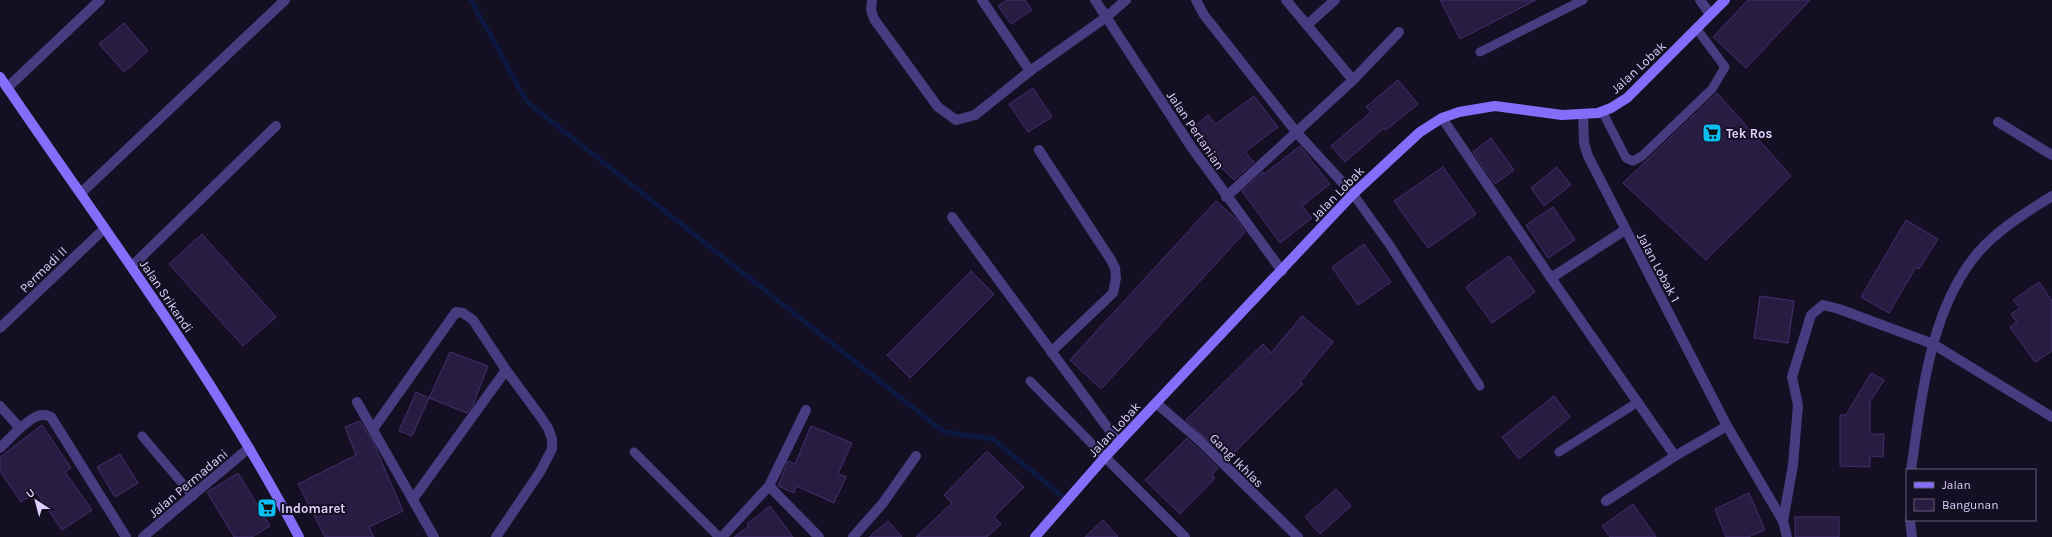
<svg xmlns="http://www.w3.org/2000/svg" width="2052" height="537" viewBox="0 0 2052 537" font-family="Karla,sans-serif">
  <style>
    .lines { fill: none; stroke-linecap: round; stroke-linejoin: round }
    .stream { stroke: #0c183f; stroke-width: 5 }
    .building { fill: #281c43; stroke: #432f6e }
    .lane { stroke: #473c80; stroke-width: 9 }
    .street { stroke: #473c80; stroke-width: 10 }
    .secondary { stroke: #826ef9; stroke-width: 10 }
    .labels { text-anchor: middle; stroke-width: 4; stroke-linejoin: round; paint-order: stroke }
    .street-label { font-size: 13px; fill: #dcd2fd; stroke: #150f23 }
    .poi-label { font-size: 13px; font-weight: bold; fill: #dcd2fd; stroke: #150f23; text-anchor: start }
  </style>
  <rect width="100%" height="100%" fill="#150f23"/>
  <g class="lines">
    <path class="stream" d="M471,0L527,102L944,432L993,439L1062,496"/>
  </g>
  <g class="building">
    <path d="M1007,0H1025L1032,10L1011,24L998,6Z"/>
    <path d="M1440,0H1536L1460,39Z"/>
    <path d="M1748,0H1810L1746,68L1713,37Z"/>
    <path d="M124,23L148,51L124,72L99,44Z"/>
    <path d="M1398,80L1418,104L1386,130L1384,128L1345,162L1331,146L1371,112L1366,107Z"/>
    <path d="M1033,88L1052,117L1028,132L1009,104Z"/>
    <path d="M1717,93L1791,176L1706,260L1623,183Z"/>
    <path d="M1254,96L1278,127L1245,152L1254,162L1234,180L1216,162L1190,130L1208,115L1216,124Z"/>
    <path d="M1491,138L1514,170L1495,184L1473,152Z"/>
    <path d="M1300,146L1330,184L1302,206L1312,218L1280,243L1242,191L1263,172L1264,174Z"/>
    <path d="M1443,167L1476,214L1428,248L1394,201Z"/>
    <path d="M1557,167L1571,185L1544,206L1531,188Z"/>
    <path d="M1216,201L1236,219L1245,232L1101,389L1070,360Z"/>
    <path d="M1553,207L1575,240L1548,258L1526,225Z"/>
    <path d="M1906,220L1938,239L1919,269L1916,267L1889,313L1861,297Z"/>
    <path d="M202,234L276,317L243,346L169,264Z"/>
    <path d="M1364,244L1391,282L1358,305L1332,267Z"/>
    <path d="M1509,256L1535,292L1492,323L1466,287Z"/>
    <path d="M971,271L994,294L910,378L887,355Z"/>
    <path d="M2039,282L2052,301V351L2035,362L2010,327L2017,322L2011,314L2020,308L2013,300Z"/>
    <path d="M1760,296L1794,301L1788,343L1754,338Z"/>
    <path d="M1302,316L1333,342L1300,382L1303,384L1228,459L1186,420L1263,344L1271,353Z"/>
    <path d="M450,352L488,366L473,405L467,413L429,398L412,436L399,431L416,392L429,398Z"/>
    <path d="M1871,373L1884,380L1870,402V434H1884L1883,457L1870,456V467L1840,466V415H1846Z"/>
    <path d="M1554,396L1570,417L1519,459L1502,437Z"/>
    <path d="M360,421L373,442L403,511L369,527L374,537H325L298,484L356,455L345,427Z"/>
    <path d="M42,425L71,468L65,472L92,510L62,530L36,492L21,502L0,471V457Z"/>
    <path d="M811,426L852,443L838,474L846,477L834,503L796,486L794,493L778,486L788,461L795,464Z"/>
    <path d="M1187,438L1218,468L1212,475L1215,478L1180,514L1145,480Z"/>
    <path d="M987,451L1024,487L994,517L1001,524L987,537H916L952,503L944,495Z"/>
    <path d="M120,454L138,483L115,497L97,467Z"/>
    <path d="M238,473L270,526L252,537H234L207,492Z"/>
    <path d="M1336,489L1351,506L1320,534L1305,517Z"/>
    <path d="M1749,493L1765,530L1748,537H1726L1715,509Z"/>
    <path d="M1633,504L1656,537H1610L1602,526Z"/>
    <path d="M770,506L793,537H734L749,526L747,524Z"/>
    <rect x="1795" y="517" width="44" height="20"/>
    <path d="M1103,520L1118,537H1085Z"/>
    <path d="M888,521L902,537H869Z"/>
  </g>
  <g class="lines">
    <g class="lane">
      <path d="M1480,52L1583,0"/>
      <path d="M1602,111L1626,158L1633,161L1642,156L1712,89L1725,67L1696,28"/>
      <path d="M1353,194L1389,244L1480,386"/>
      <path d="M1030,381L1105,457"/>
      <path d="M142,436L193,496"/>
      <path d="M634,452L719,537"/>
      <path d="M1559,452L1638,402"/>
    </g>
    <g class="street">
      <path d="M872,0L871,10L874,19L938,107L956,120L975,115L1030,71L1105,18L1126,0"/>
      <path d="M982,0L1030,71"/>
      <path d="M1095,0L1192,148L1282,271"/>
      <path d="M1196,0L1204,15L1297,133L1353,194"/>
      <path d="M1286,0L1353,80"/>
      <path d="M1700,0L1710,14"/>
      <path d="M1307,25L1335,0"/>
      <path d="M7,88L100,0"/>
      <path d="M1583,115L1584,143L1588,156L1727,426L1675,456L1606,501"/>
      <path d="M1442,118L1551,278L1625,230"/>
      <path d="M1998,122L2052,155"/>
      <path d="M1039,150L1111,260L1115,268L1116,278L1113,293L1051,352"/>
      <path d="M81,193L285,0"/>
      <path d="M1226,197L1353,80L1399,32"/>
      <path d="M952,217L1119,443"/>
      <path d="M132,266L276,126"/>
      <path d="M1551,278L1675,456"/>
      <path d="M0,328L104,229"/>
      <path d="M357,402L434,537"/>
      <path d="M1156,403L1198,439L1298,537"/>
      <path d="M0,406L20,428C31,420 38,411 51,417L126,537"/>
      <path d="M1727,426L1783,521"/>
      <path d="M373,429L456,312L463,313L473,320L506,370L540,416L548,428L552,439V449L540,472L496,537"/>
      <path d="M0,448L20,428"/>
      <path d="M1105,457L1185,537"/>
      <path d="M1911,470C1922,396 1930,302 1984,246C2004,226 2028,211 2052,196"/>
      <path d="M769,486L819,537"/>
      <path d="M413,499L506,370"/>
      <path d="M1910,520L1912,537"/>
      <path d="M143,537L249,448"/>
      <path d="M722,537L769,486L806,410"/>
      <path d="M853,537L883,503L916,456"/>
      <path d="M1787,537L1783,521L1793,465L1798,405L1792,377L1811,315L1823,305L1839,309L1933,344L2052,417"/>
    </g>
    <g class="secondary">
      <path d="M0,77C103,229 214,375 299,537"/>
      <path d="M1035,537L1105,457L1353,194L1420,132L1442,118L1459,112L1495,106L1562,115L1598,113L1611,108L1627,98L1725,0"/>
    </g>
  </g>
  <defs>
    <symbol id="supermarket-square" viewBox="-11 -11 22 22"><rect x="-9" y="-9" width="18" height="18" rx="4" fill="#0abef1" stroke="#150f23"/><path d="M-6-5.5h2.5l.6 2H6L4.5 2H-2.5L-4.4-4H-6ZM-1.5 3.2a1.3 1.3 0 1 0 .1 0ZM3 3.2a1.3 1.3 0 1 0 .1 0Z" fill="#111"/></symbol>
  </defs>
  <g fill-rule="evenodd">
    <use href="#supermarket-square" x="1701" y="122" width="22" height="22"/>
    <use href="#supermarket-square" x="256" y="497" width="22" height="22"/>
  </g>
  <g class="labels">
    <g class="street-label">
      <text transform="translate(1638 67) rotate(-43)" y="5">Jalan Lobak</text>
      <text transform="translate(1196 130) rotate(56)" y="5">Jalan Pertanian</text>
      <text transform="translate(1337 193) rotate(-46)" y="5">Jalan Lobak</text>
      <text transform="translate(1659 267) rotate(62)" y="5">Jalan Lobak 1</text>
      <text transform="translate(43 269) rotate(-44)" y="5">Permadi II</text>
      <text transform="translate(167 296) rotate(56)" y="5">Jalan Srikandi</text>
      <text transform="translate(1114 429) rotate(-47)" y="5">Jalan Lobak</text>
      <text transform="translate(1237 460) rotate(45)" y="5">Gang Ikhlas</text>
      <text transform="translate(188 483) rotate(-40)" y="5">Jalan Permadani</text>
    </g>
    <g class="poi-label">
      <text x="1726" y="138">Tek Ros</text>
      <text x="281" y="513">Indomaret</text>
    </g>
  </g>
  <rect x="1906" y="469" width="130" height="52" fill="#150f23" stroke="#655d7a"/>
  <rect x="1914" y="482" width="20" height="6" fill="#826ef9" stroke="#655d7a"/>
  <text x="1942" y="489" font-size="12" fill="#dcd2fd">Jalan</text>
  <rect x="1914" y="499" width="20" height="12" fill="#281c43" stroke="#655d7a"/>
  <text x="1942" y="509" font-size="12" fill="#dcd2fd">Bangunan</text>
  <g transform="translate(36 501) rotate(324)" stroke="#150f23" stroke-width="3" paint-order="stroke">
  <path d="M0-3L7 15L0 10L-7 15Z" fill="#dcd2fd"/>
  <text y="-6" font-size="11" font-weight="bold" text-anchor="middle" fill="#dcd2fd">U</text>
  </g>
</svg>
